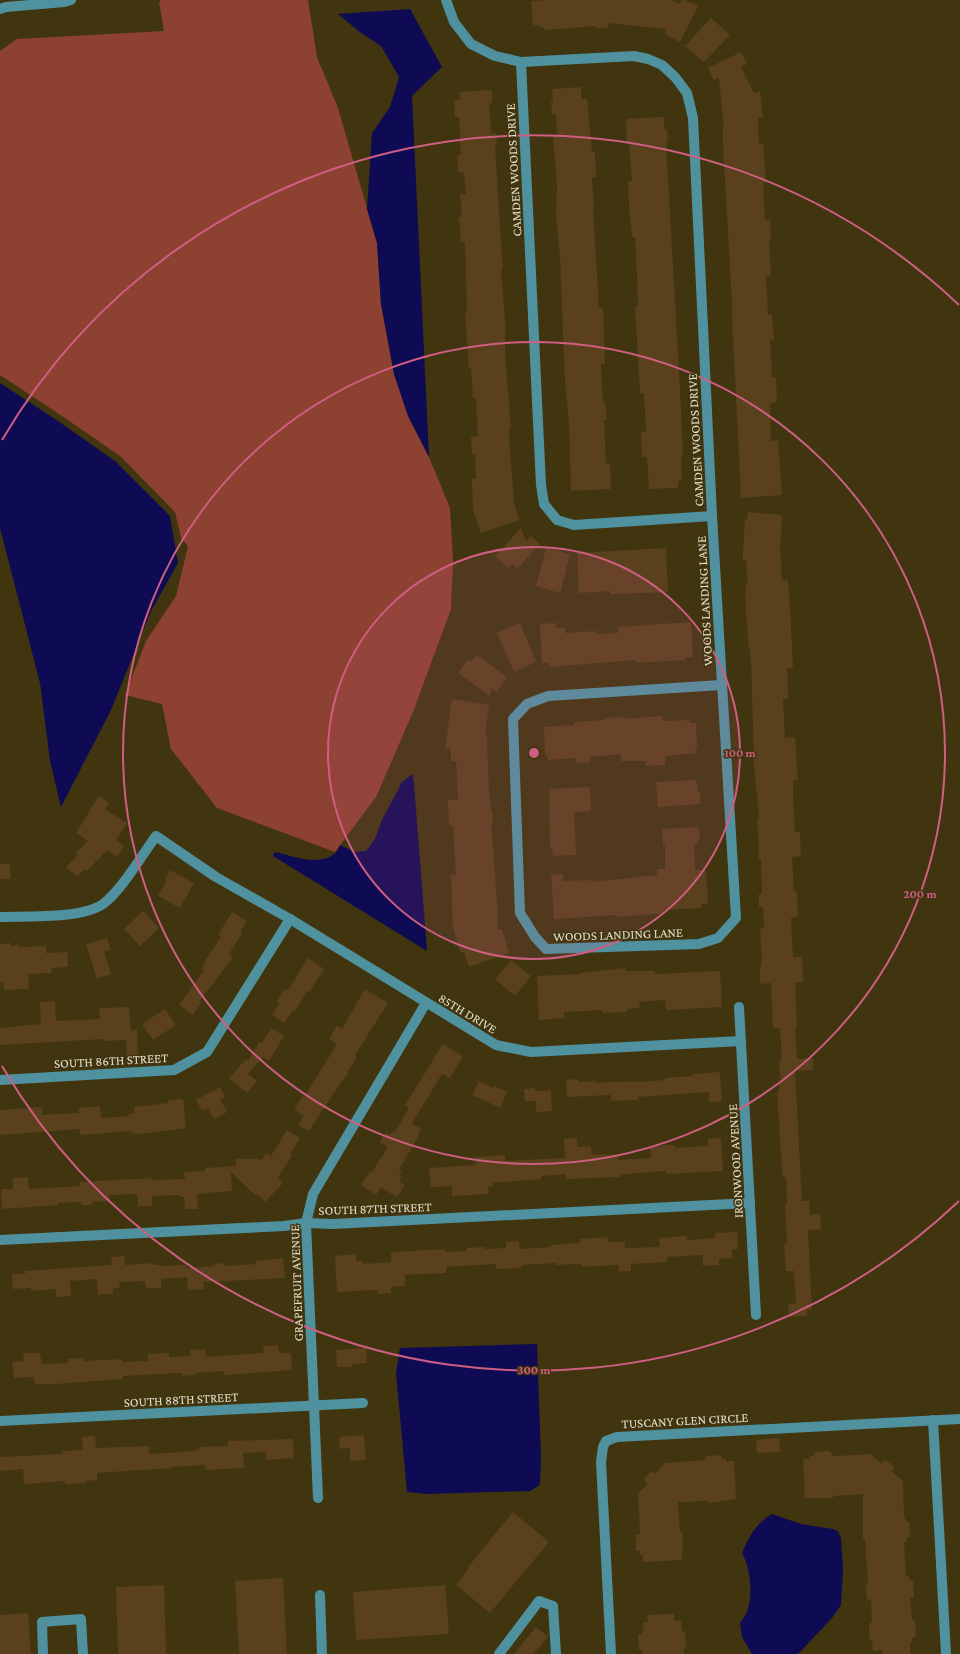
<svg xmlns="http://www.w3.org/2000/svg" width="960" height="1654" viewBox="0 0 960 1654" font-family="'Crimson Pro',serif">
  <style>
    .green { fill: #8d4131 }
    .water { fill: #0f0a54 }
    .building { fill: #5a401d }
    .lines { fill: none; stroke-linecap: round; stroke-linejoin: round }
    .minor { stroke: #4f919f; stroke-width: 10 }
    .ring { fill: none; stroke: #ce5e82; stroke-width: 2 }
    .labels { text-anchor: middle; stroke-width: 3; stroke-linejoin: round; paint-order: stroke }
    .street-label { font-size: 13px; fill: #e5dfcb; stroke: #40350f }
    .centre { fill: #ce5e82; stroke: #40350f; stroke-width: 2 }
    .ring-label { font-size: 12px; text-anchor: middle; font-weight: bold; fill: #ce5e82; stroke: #40350f; stroke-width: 3; stroke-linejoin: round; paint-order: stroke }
  </style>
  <rect width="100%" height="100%" fill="#40350f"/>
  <path class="green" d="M161,0H308L317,57L338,108L377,243L381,304L394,374L408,416L429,457L450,508L453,560L451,609L413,712L376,797L335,852L217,808L171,749L162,704L125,695L146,641L176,596L188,546L181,538L175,512L120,456L62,416L0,375V51L17,39L164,31L159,2Z"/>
  <g class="water">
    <path d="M410,9L442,67L412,96L429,457L408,416L394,374L381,304L377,243L367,209L372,133L390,107L399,77L381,46L361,33L338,14Z"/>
    <path d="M0,383L58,421L115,461L170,516L178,563L151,611L111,710L61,807L50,761L40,683L0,528Z"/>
    <path d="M413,774L414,784L427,951L273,856L275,852C292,856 320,867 335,853C337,852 339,847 340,845L355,852L366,851L375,839L382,820L402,782Z"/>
    <path d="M537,1344L541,1459L540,1485L530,1491L427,1494L407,1492L396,1373L400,1348Z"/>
    <path d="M772,1514L801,1524L833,1529L838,1531L841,1538L843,1570L841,1605L832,1618L798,1654H752L742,1637L740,1623C742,1620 745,1616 747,1612C753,1595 751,1570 742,1553C749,1537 756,1523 772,1514Z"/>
  </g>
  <g class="building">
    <path d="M548,0H671L679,4L681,0H685L698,6L680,42L665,34L666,29L608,23V28H596V26L544,30V27L541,28L540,25H533L531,1Z"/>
    <path d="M711,18L730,35L704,62L685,46Z"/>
    <path d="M741,52L747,64L741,67L754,93L760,92L763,117L758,118L759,145L763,144L764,158L766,183H763L765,220H770L771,240H769L771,276H766L768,315L772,314L774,339L770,340L772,377H776L777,402L770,403L771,441L778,440L782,495L741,498L732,317V302L723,145V128H724L719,78L714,80L708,68Z"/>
    <path d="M581,87V99H587L592,152H595L596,177H592L594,209H593L599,308L603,307L605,364H601L603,403L605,402L607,420H604L606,464H610L611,489L571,491L569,422L565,382L560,256L556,217L557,185L553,135L557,134L556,114H552L551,101H553L552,89Z"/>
    <path d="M492,90V103H489L491,130L492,134L496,133L497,146L495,147L502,257L503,270H501L506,334H505V353L511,429H509L510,452L514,502L519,520L481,533L473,510L472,479H476L475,454H472L471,437L478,436L476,398H473L471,368H469L465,311H467L465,242H461L459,217H462L460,194H466L464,172H458L457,155H461L459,117H455L454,100L461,99L460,92Z"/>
    <path d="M664,117V129H667L668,142H666L667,161L681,408L683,455H681L682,481H678V488L649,489L647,457H642L641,432H646L644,393H640L635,307H638L637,275L635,237H632L629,206L628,181H632L629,144H627L626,119Z"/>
    <path d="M748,512L782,515L780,549L782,581L788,580L791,625L793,668H787L788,699H783L785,738L795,737L798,780L793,781V794L795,832H800L801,856L792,857L794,892H797L798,917L791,918L793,957H802L803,982H795L797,1027H795L797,1059L813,1058V1070L795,1071L802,1201H809L810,1215L820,1214L821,1229L808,1230L812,1310H807V1316L790,1317L788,1304L796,1303L794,1271H786L785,1257L784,1244H787L785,1204H787L786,1177H783L782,1169L777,1091H779V1084H781L779,1061H782L780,1028H773L771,983L760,984V971L762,959L760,928H764L763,907H759V894H762L761,859H759L758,846H759L757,818H759L754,764L751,658L748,641L745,595H746V583H748L746,560H743V551L745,519L747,520Z"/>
    <path d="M521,528L526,541L531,536L540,544L517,569L512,563L508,568L495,556Z"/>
    <path d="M546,548L570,554L560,593L536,586Z"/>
    <path d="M666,548L668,592L610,594V591L579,593L577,553Z"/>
    <path d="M691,622L693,657H685V660L636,663V660L549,667V663H542L540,624L556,623V628H565V633L596,631V634L618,633V627Z"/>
    <path d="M520,623L536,662L514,672L497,633Z"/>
    <path d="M477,655L507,677L497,692L491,688L490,696L458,673L468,659L471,662Z"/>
    <path d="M452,699L489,705L485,734H487L489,798H490L491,811H492L493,823H491L497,901L498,930L502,929L509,953L469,967L464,952L461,953L453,927L451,875H456L453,825L449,826L448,800H458L456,761H451V748L445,749Z"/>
    <path d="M663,716V721L689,720V723H696L697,748H695L696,753L665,756V765L646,766V761H621V754L590,757V762L576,763V758L548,760V755H545L544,727L574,725V722L605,720V718L623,717V719Z"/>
    <path d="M696,780L698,792H700V804L658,807L656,782Z"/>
    <path d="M590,787L591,811L574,812L576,855L553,856L552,849H550L549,789Z"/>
    <path d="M99,796L109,803L105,809L127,823L116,840L124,846L117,857L107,850L97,861L93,859L96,862L87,871L85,869L77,877L66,867L78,855L76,853L88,841L76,833Z"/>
    <path d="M699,827L700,839H698V844H694L695,870H706L708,904H701V908L664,910V913L616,917V915L554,919L551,875L563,874V881L591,880V882L657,875V869H665V845L663,846L662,829Z"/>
    <path d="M0,864H10L11,879H0Z"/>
    <path d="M170,870L194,883L180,908L158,896L167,880L165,879Z"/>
    <path d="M143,911L159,928L140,946L124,929Z"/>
    <path d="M232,912L247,921L240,932L242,933L229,954L233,957L199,1002L201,1003L193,1015L179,1005L204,970L201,969L205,963L204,962L221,937L218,935Z"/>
    <path d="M107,938L111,950L104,951L111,974L97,979L86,944Z"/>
    <path d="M11,943V946L18,945V947L46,946V953L67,952L68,967L51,968L52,973L28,974L29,989L4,990L3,982L0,983V944Z"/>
    <path d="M308,958L324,969L309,992L307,991L295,1011L293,1010L284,1023L272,1015L279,1003L277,1001L285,989L288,990Z"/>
    <path d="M511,960L531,976L515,996L495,979Z"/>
    <path d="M625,968V971H655V974L720,971L722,1007L666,1010L665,1000L639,1002L640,1008L627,1009V1012L602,1013V1010L564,1012V1018L539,1020L537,976L581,974V973Z"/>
    <path d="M365,989L388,1003L355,1055L357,1057L347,1073L348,1074L341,1082L309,1131L298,1125L304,1115L294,1110L302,1096L304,1097L337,1044L329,1039L337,1026L342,1029Z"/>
    <path d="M55,1001L56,1021L100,1019L99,1008L129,1007L131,1032L137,1028L138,1055H127L126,1040L104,1041V1039L0,1045V1028L41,1024L40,1002Z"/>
    <path d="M165,1009L176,1025L153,1040L142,1024Z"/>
    <path d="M271,1028L284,1036L269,1061L263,1057L248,1074L257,1081L247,1093L229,1078L246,1059L248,1061L259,1042L262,1043Z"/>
    <path d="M443,1044L463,1056L450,1078L442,1074L412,1123L421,1129L418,1133L420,1134L399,1169L402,1171L399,1175L402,1177L399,1182L405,1185L397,1197L381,1187L376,1195L361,1185L370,1171L372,1172L388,1147L380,1142L386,1132L390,1135L392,1131L394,1133L409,1108L405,1105Z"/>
    <path d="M720,1072L722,1101L709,1102V1092L638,1097V1100L611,1101V1095L567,1097L566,1080L578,1079V1082L595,1081V1083L637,1081V1082L665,1080V1078L693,1076V1074Z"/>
    <path d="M479,1081L493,1088L494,1086L507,1092L500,1108L472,1095Z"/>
    <path d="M220,1087L225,1097L220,1099L227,1112L214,1119L208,1108L202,1111L196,1100Z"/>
    <path d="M535,1088V1091L551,1090L552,1111L536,1112V1101H525L524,1089Z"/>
    <path d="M183,1099L186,1128L150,1133L132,1134V1131L80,1135V1129L0,1135V1110L42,1107V1115L79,1113V1108L100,1106L101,1118L129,1116V1114L135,1113L134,1107L168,1103V1100Z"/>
    <path d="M287,1130L300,1138L290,1154L292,1155L278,1178L283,1183L265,1202L258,1195L256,1196L231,1172L232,1191L197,1194L198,1209H185L184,1197H180V1195L152,1196V1206H138L137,1194L109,1195L110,1201L92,1202V1205H81V1202L58,1203V1205L2,1209L1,1189H13V1178L28,1177L29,1189L80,1186V1182L151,1178V1180L185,1179L184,1172L205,1171V1168L236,1166V1159H259L261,1161L266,1153L271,1156Z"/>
    <path d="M577,1138V1147L591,1146L592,1155L618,1154V1160L651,1158L650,1146L675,1145V1148L708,1146V1139L721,1138L723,1171L666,1174V1171L636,1173L621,1175V1177L566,1179V1174L541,1176V1179L493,1183V1186L488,1187L489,1194L452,1196V1186L431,1187L429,1168L476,1165L475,1157L505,1155V1161L565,1158L564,1139Z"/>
    <path d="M737,1232L738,1249L732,1250V1258L719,1259V1265L703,1266V1255L667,1257V1262L631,1264V1271L619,1272V1265L581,1267V1264L556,1265V1263L521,1265V1268L496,1269V1264L446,1267V1273L405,1275V1286L391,1287V1293L378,1294V1290L337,1292L335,1256L356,1254V1261H363V1264L391,1262V1253L396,1252L445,1249V1252L467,1251V1248L484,1247L485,1249L506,1248V1242L519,1241L520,1249L551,1247V1245L580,1243V1239L607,1237L608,1242H625V1248L660,1247L659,1238L687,1236V1240L715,1238V1233Z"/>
    <path d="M124,1256L125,1265L154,1263V1265H160V1266L187,1265V1268L215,1266V1264L225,1263V1266L256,1264V1261L283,1258L285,1278L203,1282L204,1289L188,1290L187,1277L161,1279V1288H146L145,1281L119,1282L120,1288H113V1294L98,1295L97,1279L70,1281L71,1296L56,1297V1289L31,1291V1288L13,1289L12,1274H25V1271L112,1265L111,1257Z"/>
    <path d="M278,1345L279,1353H291L292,1370L224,1375V1371L195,1373L196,1375L182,1376V1373H179L123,1376V1379L56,1384H35L34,1377L14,1378L12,1362L24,1361L23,1353H40L42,1364L69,1363L68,1359L84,1358V1361L122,1359V1362L148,1361V1354L169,1353V1357L191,1356L190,1350L205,1349L206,1357L264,1353L263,1346Z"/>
    <path d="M366,1348L367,1363L352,1364V1367H337L336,1350Z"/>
    <path d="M364,1435L366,1460L350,1461V1448L340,1449L339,1437Z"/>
    <path d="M95,1436L96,1448L149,1446V1454L185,1452L199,1450V1447L228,1446V1441L293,1439L294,1458L266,1460V1452L243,1453L244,1468L205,1470V1465L170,1467L171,1468L97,1473V1480L86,1481V1483L65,1484V1481L24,1484L23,1469L0,1471V1457L63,1454V1451L83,1450L82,1437Z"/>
    <path d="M779,1438L780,1452L757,1453L756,1440Z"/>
    <path d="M830,1451L832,1455L836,1456L871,1454L881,1463L885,1459L894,1467L892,1472L903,1481L904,1516L906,1521L909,1522L910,1536L907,1538V1542H904L906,1576H909V1580L913,1581L914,1597L910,1598L912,1620L915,1621L916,1636L912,1638V1642H910V1654H882V1650L873,1651L872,1640L869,1639V1624L872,1622L871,1600L867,1599L866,1584L868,1583L865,1540L863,1539V1494L833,1496V1498H805L803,1459H810V1456H814L815,1452Z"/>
    <path d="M721,1455L722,1459H726V1461H734L736,1499L709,1503L707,1501L678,1502L680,1531L683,1532L682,1560L643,1562V1555H640V1551L636,1550V1535L640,1534L638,1494L647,1484L644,1479L651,1471L655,1474L665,1463L705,1460L706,1456Z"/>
    <path d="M513,1512L549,1542L490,1613L456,1585L469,1568L468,1567Z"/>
    <path d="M283,1578L287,1654H239L235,1581Z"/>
    <path d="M164,1585L166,1654H118L116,1587Z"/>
    <path d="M445,1585L449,1634L356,1640L353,1592Z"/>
    <path d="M28,1613L31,1654H0V1615Z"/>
    <path d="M674,1614V1621L681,1620L682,1631L685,1632L686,1647L684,1649V1654H643L642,1651L639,1650L638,1635L642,1633V1630H644L643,1622H648L647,1615Z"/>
    <path d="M536,1627L548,1637L533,1654H514Z"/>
  </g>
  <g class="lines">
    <g class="minor">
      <path d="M446,0L454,22L471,44L495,56L521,62L634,56L648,59L662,65L675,77L687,93L693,118L712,516L574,525L557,520L544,504L541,485L521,62"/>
      <path d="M0,9L6,7L64,2L71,0"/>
      <path d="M712,516L736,918L718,938L699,944L546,949L535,937L520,913L513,719L527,704L548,696L721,685"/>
      <path d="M0,917C27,916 82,919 103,904C122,890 142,855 156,836L216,877L290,919L496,1045L531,1052L741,1041"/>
      <path d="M739,1007L756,1315"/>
      <path d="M0,1080L174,1070L207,1052L290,919"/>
      <path d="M0,1240L284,1226L306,1223L333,1224L750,1203"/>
      <path d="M933,1420L946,1654"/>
      <path d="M0,1421L363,1403"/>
      <path d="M318,1498L306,1223L313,1194L426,1003"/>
      <path d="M320,1595L322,1654"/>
      <path d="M43,1654L42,1622L81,1619L83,1654"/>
      <path d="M499,1654L539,1601L553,1606L556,1654"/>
      <path d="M611,1654L601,1462L603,1447L606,1441L617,1437L960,1419"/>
    </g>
  </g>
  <circle cx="534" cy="753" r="206" fill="#ce5e82" fill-opacity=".12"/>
  <g class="ring">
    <circle cx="534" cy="753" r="206"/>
    <circle cx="534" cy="753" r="411"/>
    <path d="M959 1201A617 617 0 0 1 2 1066M2 440A617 617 0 0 1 959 305"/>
  </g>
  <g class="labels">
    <g class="street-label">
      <text transform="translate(513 170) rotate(-93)" y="5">CAMDEN WOODS DRIVE</text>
      <text transform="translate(695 440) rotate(-93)" y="5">CAMDEN WOODS DRIVE</text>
      <text transform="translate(704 601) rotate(-93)" y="5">WOODS LANDING LANE</text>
      <text transform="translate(618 934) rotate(-2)" y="5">WOODS LANDING LANE</text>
      <text transform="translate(468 1013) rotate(31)" y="5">85TH DRIVE</text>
      <text transform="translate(111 1060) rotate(-3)" y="5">SOUTH 86TH STREET</text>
      <text transform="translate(735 1161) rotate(-93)" y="5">IRONWOOD AVENUE</text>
      <text transform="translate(375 1208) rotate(-2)" y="5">SOUTH 87TH STREET</text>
      <text transform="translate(296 1283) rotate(-92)" y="5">GRAPEFRUIT AVENUE</text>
      <text transform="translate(181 1399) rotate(-3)" y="5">SOUTH 88TH STREET</text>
      <text transform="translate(685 1420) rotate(-3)" y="5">TUSCANY GLEN CIRCLE</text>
    </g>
  </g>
  <circle cx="534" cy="753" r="6" class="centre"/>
  <g class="ring-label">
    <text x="740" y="757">100 m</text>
    <text x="920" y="898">200 m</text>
    <text x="534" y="1374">300 m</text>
  </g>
</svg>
